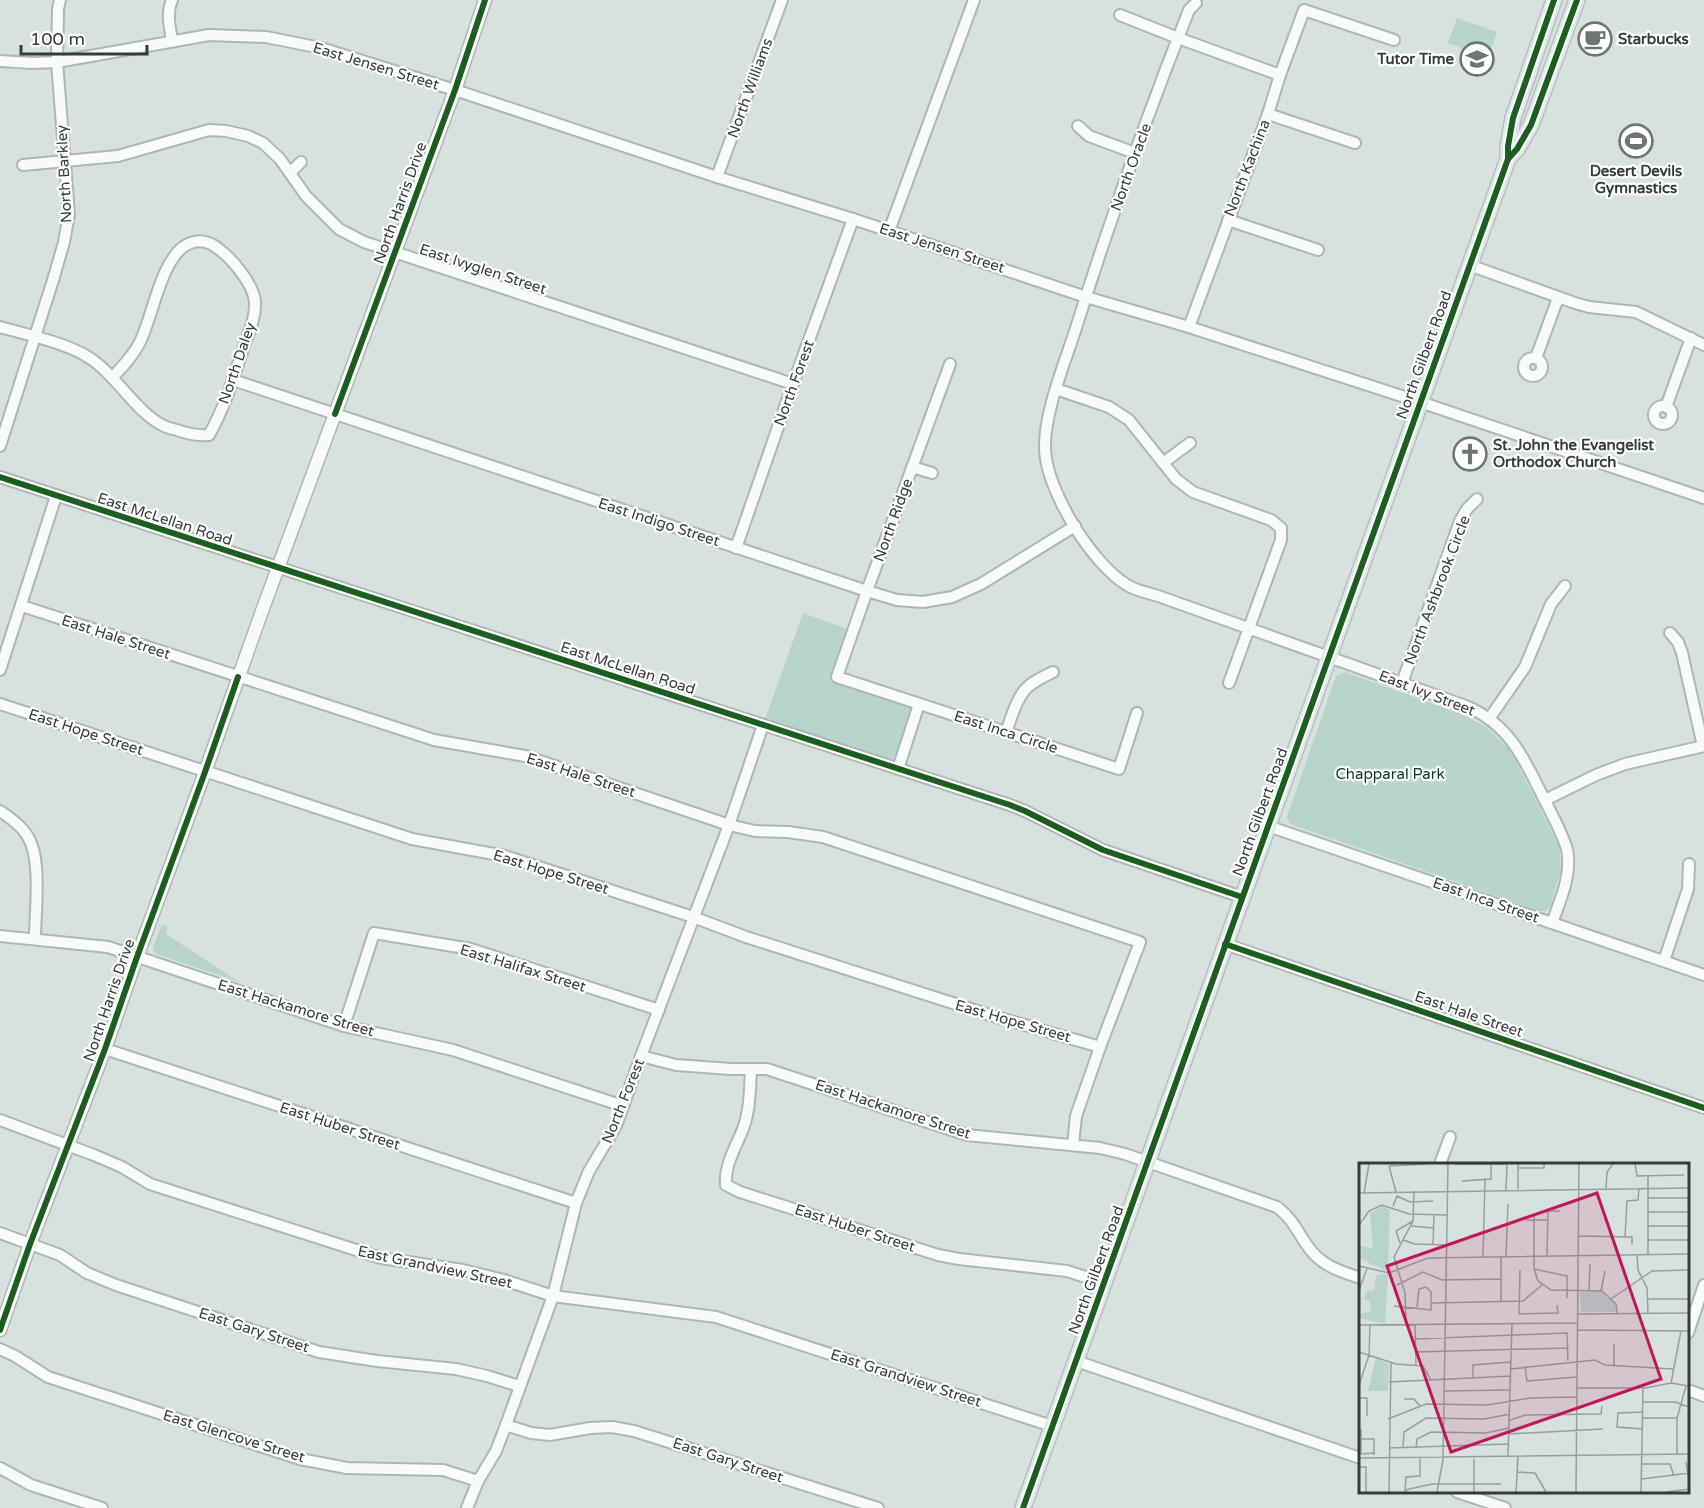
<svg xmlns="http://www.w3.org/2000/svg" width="1704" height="1508" viewBox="0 0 1704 1508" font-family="'Varela Round',sans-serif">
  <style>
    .green { fill: #b7d4cd }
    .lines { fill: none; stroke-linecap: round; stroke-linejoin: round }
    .minor-casing { stroke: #afb7b5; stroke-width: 14 }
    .tertiary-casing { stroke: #afb7b5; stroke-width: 15 }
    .primary-casing { stroke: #b9bfbe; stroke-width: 18 }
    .minor { stroke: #f9fbfa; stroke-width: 10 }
    .tertiary { stroke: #f9fbfa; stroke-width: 12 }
    .primary { stroke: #deeae8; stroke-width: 15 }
    .cycleway-casing { stroke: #fff; stroke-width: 10 }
    .cycleway { stroke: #1b5e20; stroke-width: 6 }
    .labels { text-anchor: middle; stroke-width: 4.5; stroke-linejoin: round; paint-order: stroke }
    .poi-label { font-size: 15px; font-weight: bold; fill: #353c3a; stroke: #fff; text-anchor: start }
    .street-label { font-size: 15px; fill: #353c3a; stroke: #fff }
    .park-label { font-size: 15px; fill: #0a362f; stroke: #fff }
    .inset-road { fill: none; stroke: #96a09d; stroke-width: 1.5 }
    .view { fill: #c2185b; fill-opacity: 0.15; stroke: #c2185b; stroke-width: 3 }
    .inset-edge { fill: none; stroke: #353c3a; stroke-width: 3 }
  </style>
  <rect width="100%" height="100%" fill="#d7e2df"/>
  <g class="green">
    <path d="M1457,18L1497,32L1488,57L1448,43Z"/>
    <path d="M803,613L853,631L838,677L919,704L898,769L763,725Z"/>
    <path d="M1345,672L1461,714L1486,727L1511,751L1559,846L1561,870L1550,907L1545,911H1540L1290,824L1287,817L1336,676Z"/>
    <path d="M162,924L168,927L166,934L239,982L156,954L153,948Z"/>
  </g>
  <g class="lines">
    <defs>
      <g id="minor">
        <path d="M172,0C166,13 170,27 172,41"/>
        <path d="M1196,3L1189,10C1147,115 1109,223 1075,331C1064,365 1044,413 1045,449C1046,490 1092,564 1127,585C1136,591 1150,593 1161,597L1466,706C1509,724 1524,758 1543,797C1552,814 1561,831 1567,849C1572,875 1561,898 1552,923"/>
        <path d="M1120,15L1178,38L1280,75"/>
        <path d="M0,61L32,63L57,62L209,35L266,37L321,48L455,90L717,177L853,219L1086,297L1189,327L1420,402L1704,498"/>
        <path d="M1268,114L1355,143"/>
        <path d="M1078,126L1089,136L1135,153"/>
        <path d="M23,165L118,156L209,130L226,131L248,136L263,143L280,159L306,196L339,229L364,242L793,384"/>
        <path d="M290,173L301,162"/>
        <path d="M717,177L782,0"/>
        <path d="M1228,220L1318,250"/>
        <path d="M889,231L974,0"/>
        <path d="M1469,265L1575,303L1589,307L1636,312L1704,345"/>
        <path d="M0,327C25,334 66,343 88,357C116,374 135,412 164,426C168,428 173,429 177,430C188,434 197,436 209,435C225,407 234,376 244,346C249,332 256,317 255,302C254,285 233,260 220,250C209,240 196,238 183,247C160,265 153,315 140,342C133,356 123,366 112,378"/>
        <path d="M1189,327L1268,114L1280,75L1304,10L1394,40"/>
        <path d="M1536,358L1558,298"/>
        <circle cx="1533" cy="367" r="9"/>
        <path d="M950,364L867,591L837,677L1119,769L1137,713"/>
        <path d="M233,380L867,591L897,600L923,602L952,597L981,584L1075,526"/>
        <path d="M1056,389L1109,407L1129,420L1176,479L1193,492L1271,520L1281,528V540L1229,683"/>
        <circle cx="1663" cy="415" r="9"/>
        <path d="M1666,407L1691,338"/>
        <path d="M0,446L54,277L64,242L69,214L57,62L58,9L60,0"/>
        <path d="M1163,463L1190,443"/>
        <path d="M912,467L932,473"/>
        <path d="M0,477L1010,805L1025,811L1103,850L1242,897"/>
        <path d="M736,548L793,384L853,219"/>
        <path d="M22,606L434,740L525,756L729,825L755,831L788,832L823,837L1140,942L1100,1047L1076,1116L1073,1145"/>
        <path d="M1670,633L1678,642L1682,653L1703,746"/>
        <path d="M0,670L56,496"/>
        <path d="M1402,683L1460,521L1467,509L1477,499"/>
        <path d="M0,704L412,839L505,856L693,917L746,937L990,1015L1100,1047"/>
        <path d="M1489,719L1525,667L1551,604L1565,586"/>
        <path d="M1006,732C1011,719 1015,702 1024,691C1031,682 1043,677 1053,672"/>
        <path d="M898,769L919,704"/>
        <path d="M1545,800L1596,775L1625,764L1704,746"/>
        <path d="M0,811C10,818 22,826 28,837C42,860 35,912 35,939"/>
        <path d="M1268,826L1704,975"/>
        <path d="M0,936L108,947L344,1026L453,1050L623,1106"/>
        <path d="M1225,944L1704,1108"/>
        <path d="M1664,961L1688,889L1689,864"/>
        <path d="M344,1026L374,933L471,949L659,1010"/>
        <path d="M105,1049L576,1203"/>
        <path d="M641,1056L676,1065L731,1069H767L967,1135L1100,1148L1125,1154L1277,1207C1294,1220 1297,1232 1309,1248C1322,1266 1340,1271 1360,1278"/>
        <path d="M751,1069C750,1088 750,1108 744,1126C737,1146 724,1164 726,1185L740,1192L938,1255L959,1259L1067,1271L1104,1283"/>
        <path d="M0,1120L94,1155L122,1167L150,1184L381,1258L463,1270L504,1280L553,1296L716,1317L1052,1426"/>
        <path d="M1440,1164L1450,1137"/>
        <path d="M0,1233L60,1255L87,1273L116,1285L319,1352L377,1361L456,1369L487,1376L519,1386"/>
        <path d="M1688,1333L1704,1285"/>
        <path d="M0,1349L15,1356L48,1377L300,1459L347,1468L443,1470L478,1481"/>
        <path d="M1076,1361L1360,1458"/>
        <path d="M1688,1390L1704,1396"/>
        <path d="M506,1425L531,1433L550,1435L590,1428L612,1427L634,1431L878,1508"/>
        <path d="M0,1468L31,1485L102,1508"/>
        <path d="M1457,1492L1505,1508"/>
        <path d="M467,1508L478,1481L496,1451L506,1425L553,1296L576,1203L589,1171L616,1126L641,1056L729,825L763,725"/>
      </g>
      <path id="tertiary" d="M0,1330L30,1244L105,1049L137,957L205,772L262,611L455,90L485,0"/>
      <g id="primary">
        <path d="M1508,159L1517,149L1531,125L1577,0"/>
        <path d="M1023,1508L1508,159V146L1513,118L1554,0"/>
      </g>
    </defs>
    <use href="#minor" class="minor-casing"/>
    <use href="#tertiary" class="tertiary-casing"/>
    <use href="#primary" class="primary-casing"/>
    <use href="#minor" class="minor"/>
    <use href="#tertiary" class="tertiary"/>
    <use href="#primary" class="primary"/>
    <defs>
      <g id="cycleway">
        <path d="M1508,159L1517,149L1531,125L1577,0"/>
        <path d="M335,414L455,90L485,0"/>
        <path d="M0,477L1010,805L1025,811L1103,850L1242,897"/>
        <path d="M1225,944L1704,1108"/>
        <path d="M0,1330L30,1244L105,1049L137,957L205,772L238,677"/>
        <path d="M1023,1508L1508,159V146L1513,118L1554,0"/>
      </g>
    </defs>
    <use href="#cycleway" class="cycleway-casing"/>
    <use href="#cycleway" class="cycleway"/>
  </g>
  <defs>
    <symbol id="cafe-ring" viewBox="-11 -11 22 22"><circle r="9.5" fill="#fff" stroke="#6e7674" stroke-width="1.5"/><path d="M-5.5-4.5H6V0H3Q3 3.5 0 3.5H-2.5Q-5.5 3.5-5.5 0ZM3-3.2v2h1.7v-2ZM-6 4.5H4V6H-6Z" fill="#6e7674"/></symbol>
    <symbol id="school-ring" viewBox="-11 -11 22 22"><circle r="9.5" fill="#fff" stroke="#6e7674" stroke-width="1.5"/><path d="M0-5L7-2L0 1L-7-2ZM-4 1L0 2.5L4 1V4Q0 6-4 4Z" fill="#6e7674"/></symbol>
    <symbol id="stadium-ring" viewBox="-11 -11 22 22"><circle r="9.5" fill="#fff" stroke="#6e7674" stroke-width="1.5"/><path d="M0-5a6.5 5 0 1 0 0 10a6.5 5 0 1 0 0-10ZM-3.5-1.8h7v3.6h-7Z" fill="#6e7674"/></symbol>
    <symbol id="church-ring" viewBox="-11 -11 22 22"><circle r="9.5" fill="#fff" stroke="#6e7674" stroke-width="1.5"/><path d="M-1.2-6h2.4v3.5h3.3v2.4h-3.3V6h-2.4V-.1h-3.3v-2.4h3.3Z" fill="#6e7674"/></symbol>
  </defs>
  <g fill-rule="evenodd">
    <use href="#cafe-ring" x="1576" y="20" width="38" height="38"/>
    <use href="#school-ring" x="1458" y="40" width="38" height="38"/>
    <use href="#stadium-ring" x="1617" y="122" width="38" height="38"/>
    <use href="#church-ring" x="1451" y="435" width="38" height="38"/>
  </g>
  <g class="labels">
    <g class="poi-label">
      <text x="1618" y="44">Starbucks</text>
      <text x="1454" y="64" text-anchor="end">Tutor Time</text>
      <text x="1636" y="176" text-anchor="middle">Desert Devils<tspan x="1636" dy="17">Gymnastics</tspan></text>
      <text x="1493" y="450">St. John the Evangelist<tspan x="1493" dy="17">Orthodox Church</tspan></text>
    </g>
    <g class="street-label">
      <text transform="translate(376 66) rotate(17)" y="5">East Jensen Street</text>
      <text transform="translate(750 88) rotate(-70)" y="5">North Williams</text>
      <text transform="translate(1131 167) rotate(-70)" y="5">North Oracle</text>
      <text transform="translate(1247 168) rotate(-69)" y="5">North Kachina</text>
      <text transform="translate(64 174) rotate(-93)" y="5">North Barkley</text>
      <text transform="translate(400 203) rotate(-70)" y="5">North Harris Drive</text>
      <text transform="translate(942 248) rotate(18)" y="5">East Jensen Street</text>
      <text transform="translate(483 269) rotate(18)" y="5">East Ivyglen Street</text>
      <text transform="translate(1424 355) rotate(-70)" y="5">North Gilbert Road</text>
      <text transform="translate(237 363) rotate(-71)" y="5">North Daley</text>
      <text transform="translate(794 383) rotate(-70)" y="5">North Forest</text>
      <text transform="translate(165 519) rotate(18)" y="5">East McLellan Road</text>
      <text transform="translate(893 520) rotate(-70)" y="5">North Ridge</text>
      <text transform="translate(659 522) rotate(18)" y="5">East Indigo Street</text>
      <text transform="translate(1437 590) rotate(-69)" y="5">North Ashbrook Circle</text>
      <text transform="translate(116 637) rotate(18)" y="5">East Hale Street</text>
      <text transform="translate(628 668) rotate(18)" y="5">East McLellan Road</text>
      <text transform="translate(1427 693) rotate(21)" y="5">East Ivy Street</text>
      <text transform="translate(86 732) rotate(18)" y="5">East Hope Street</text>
      <text transform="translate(1006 732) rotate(18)" y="5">East Inca Circle</text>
      <text transform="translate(581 775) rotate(18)" y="5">East Hale Street</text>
      <text transform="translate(1260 812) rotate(-70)" y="5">North Gilbert Road</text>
      <text transform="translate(551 872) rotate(17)" y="5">East Hope Street</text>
      <text transform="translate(1486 900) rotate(19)" y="5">East Inca Street</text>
      <text transform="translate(523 968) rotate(17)" y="5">East Halifax Street</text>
      <text transform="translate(109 1000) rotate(-71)" y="5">North Harris Drive</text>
      <text transform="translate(296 1008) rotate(17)" y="5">East Hackamore Street</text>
      <text transform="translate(1469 1014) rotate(19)" y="5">East Hale Street</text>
      <text transform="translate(1013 1021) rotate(16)" y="5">East Hope Street</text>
      <text transform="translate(623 1101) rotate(-68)" y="5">North Forest</text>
      <text transform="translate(893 1109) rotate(18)" y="5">East Hackamore Street</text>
      <text transform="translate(340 1126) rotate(18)" y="5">East Huber Street</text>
      <text transform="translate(855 1228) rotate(18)" y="5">East Huber Street</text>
      <text transform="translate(435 1267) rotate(12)" y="5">East Grandview Street</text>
      <text transform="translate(1096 1270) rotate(-70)" y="5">North Gilbert Road</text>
      <text transform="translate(254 1330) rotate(18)" y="5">East Gary Street</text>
      <text transform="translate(906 1378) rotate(18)" y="5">East Grandview Street</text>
      <text transform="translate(234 1436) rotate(17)" y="5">East Glencove Street</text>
      <text transform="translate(728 1460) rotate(18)" y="5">East Gary Street</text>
    </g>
    <g class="park-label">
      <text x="1390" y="779">Chapparal Park</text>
    </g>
  </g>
  <g transform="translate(1359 1163)">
    <rect width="330" height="330" fill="#d7e2df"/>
    <path d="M24,43L31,47L29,109L0,95V82L14,86L11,50ZM29,111L26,161L0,155L1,151L12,148L11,138L5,137L8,128L15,127L17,112ZM221,129H242L256,141L257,149H222ZM17,195L30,201L29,228H9Z" fill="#b7d4cd"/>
    <path class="inset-road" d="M95,1H148M276,1L278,13L325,12M30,3L67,1M30,3L37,29M159,5H185V1M289,14V92M103,18L132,16V1M247,25L248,9L254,1M159,26V1M147,27L148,1M0,30L330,25M5,30L10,1M289,35H330M34,43L38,33L51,39L74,38M289,49H330M175,52V106L179,118L192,127L243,128L257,141L258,150M167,57H189M0,62L10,48L23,42L50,51L88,52M52,63L74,65M289,63H330M220,73L273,74V81M266,74L268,38L279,37L280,25M44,77L56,81L88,82M289,77H330M41,80L37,68L54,58M74,82L75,52M188,92L189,48H201M278,92L279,107L288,125L289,150M147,93L149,41M124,94L126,16M0,103L30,110L69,95L330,91M175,106L208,113V135M161,107L160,151L199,150L198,142M38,122L64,109L83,117L142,116M0,127L8,106M230,127L231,101M242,128L246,108M252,136L293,108L330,107M289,136H330M142,139V93M73,140L164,138L183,122M35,143L72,147V129L67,124L60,126L58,144M219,151L330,150M47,161L46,130L35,94L54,58L55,28M56,161L57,202M0,162L219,160M219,167L330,168M56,176L208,170L209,198M0,189L37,201L64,203L72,217M56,189L208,185M166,203L168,218L218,214M255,203V181M152,206L236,197L246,202L314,206M114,215V202L152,199M30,219L152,213M312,220L322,168M0,222L10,192L11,162M218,225H286L312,220L330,223M85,228L150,227M0,235H8V253M45,236H55L61,243M283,239H316L330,244M284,255H318M29,256L67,241L128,242L172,235L218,234M151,257L167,252L242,251L243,243M2,266V291L15,290M284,266L258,264L259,250L284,249M149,271L244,266M2,276H15V292M30,285L149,281M44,285L45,269L67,255L125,256L151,251M57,285L58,276L72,269L127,270L150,265M318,291V255L327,223M149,293L153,160M0,295L330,291M327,299L330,318M283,301H311L315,313M0,304H7V329M158,309L176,310L187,329M283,316L330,310M46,327L73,321H142M30,329L32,200M46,329L47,314L61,313V294M78,329L84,297L89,1M115,329V296M157,329L159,293M217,329L220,1M282,329L284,225M308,329L330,326"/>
    <path class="view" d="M238,30L302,216L92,289L28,103Z"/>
    <rect width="330" height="330" class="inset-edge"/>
  </g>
  <path d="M21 45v9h126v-9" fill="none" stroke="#353c3a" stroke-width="3"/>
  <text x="30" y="45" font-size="18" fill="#353c3a" stroke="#ffffff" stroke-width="4.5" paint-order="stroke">100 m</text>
</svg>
